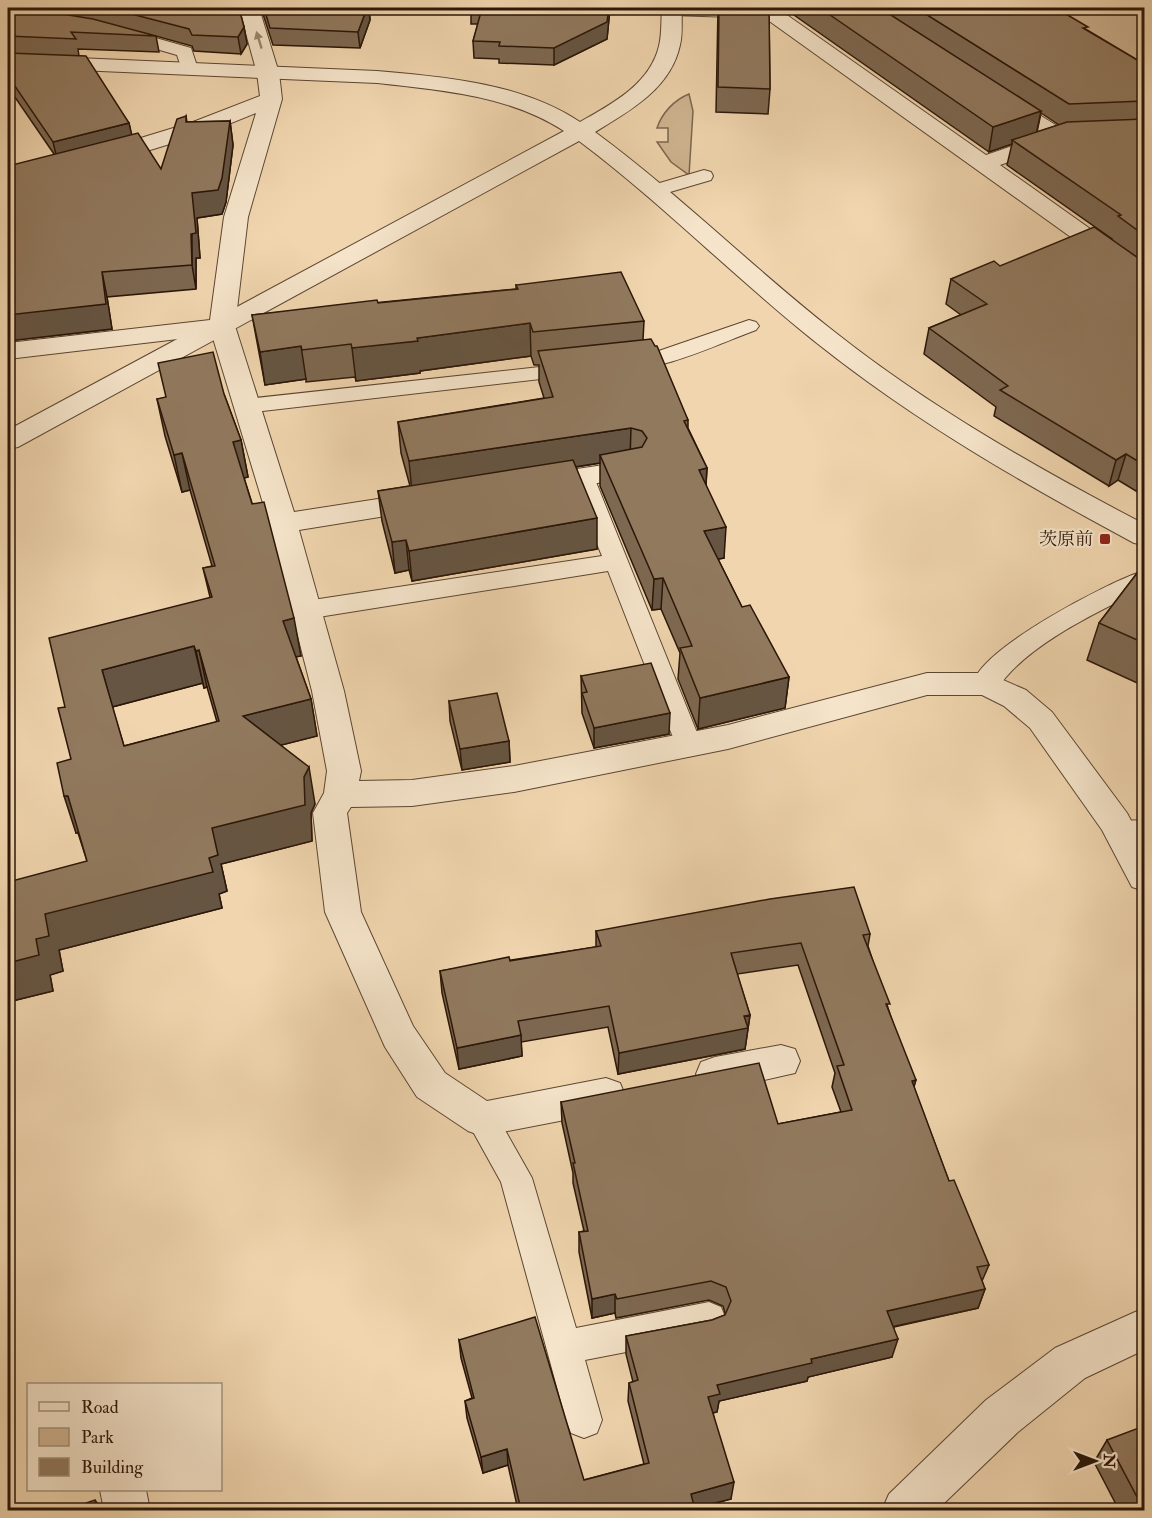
<svg xmlns="http://www.w3.org/2000/svg" width="1152" height="1518" viewBox="0 0 1152 1518" font-family="'IM FELL Double Pica','Noto Serif JP',serif">
  <style>
    .green { fill: #cfb592; stroke: #7d664d; stroke-width: 1.5 }
    .lines { fill: none; stroke-linecap: round; stroke-linejoin: round }
    .service-casing { stroke: #5c4632; stroke-width: 2 }
    .minor-casing { stroke: #5c4632; stroke-width: 2 }
    .tertiary-casing { stroke: #5c4632; stroke-width: 2 }
    .service { fill: #f5e4ca; fill-rule: evenodd }
    .minor { fill: #f5e4ca; fill-rule: evenodd }
    .tertiary { fill: #f5e4ca; fill-rule: evenodd }
    .wall { fill: #7d6851; stroke: #2b1608; stroke-width: 1.5; fill-rule: evenodd }
    .shaded-wall { fill: #665542; stroke: #2b1608; stroke-width: 1.5 }
    .building { fill: #91795e; stroke: #2b1608; stroke-width: 1.5; fill-rule: evenodd }
    .oneway { fill: #9a8773 }
    .poi-dot { fill: #8f2418; stroke: #f5e4ca; stroke-width: 2 }
    .labels { text-anchor: middle; stroke-width: 4.5; stroke-linejoin: round; paint-order: stroke }
    .poi-label { font-size: 18px; fill: #2b1608; stroke: #f5e4ca; text-anchor: end }
  </style>
  <rect width="100%" height="100%" fill="#f0d5ae"/>
  <filter id="stains"><feTurbulence type="fractalNoise" baseFrequency=".00333" numOctaves="4"/><feColorMatrix values="0 0 0 0 .2 0 0 0 0 .09 0 0 0 0 .02 0 0 0 .5 -.17"/></filter>
  <radialGradient id="worn" r=".72"><stop offset=".6" stop-color="#630" stop-opacity="0"/><stop offset="1" stop-color="#630" stop-opacity=".3"/></radialGradient>
  <g class="green">
    <path d="M1043,8H1144V68Z"/>
    <path d="M689,94L693,111L689,175L671,162L657,142H668V128H657C662,113 674,100 689,94Z"/>
  </g>
  <g class="lines">
    <defs>
      <g id="service">
        <path d="M124,29L191,48L198,69L195,73H183L177,55L118,38L116,34Z"/>
        <path d="M704,170L711,172L713,176L711,180L653,197L646,195L644,191L646,187Z"/>
        <path d="M749,320L756,322L759,326L756,330C723,342 652,376 618,368L615,363L618,358L647,355Z"/>
        <path d="M576,363L584,364L587,369L584,374L246,413L238,411L235,406L238,401L246,399Z"/>
        <path d="M582,470L590,472L594,477L702,745L698,752L689,755L680,752L676,745L608,571L306,619L297,616L294,610L297,604L306,601L602,556L570,477L574,472Z"/>
        <path d="M1144,571V589C1099,611 1022,647 996,691L987,693L978,691L974,684C974,652 1113,579 1144,571Z"/>
        <path d="M1144,820V842L1120,843L1110,840L1106,832L1110,824L1120,821Z"/>
        <path d="M482,1105L493,1109L532,1178L576,1328L709,1302L721,1307L726,1319L721,1331L709,1336L585,1360L602,1420L597,1433L584,1438L571,1433L566,1420L501,1182L466,1119L471,1109Z"/>
      </g>
      <g id="minor">
        <path d="M239,8H259L279,73L282,99L248,217L235,326L294,512L423,492L433,495L437,501L433,507L423,510L299,530L344,691L361,771L359,781L412,780L514,766L728,725L927,673H987L1026,690L1052,712L1127,813L1144,845V891L1132,887L1102,830L1030,728L1004,706L982,695H927L728,749L514,792L412,806L351,807L347,813L361,912L413,1026L445,1073L487,1101L606,1078L620,1083L625,1095L620,1107L606,1112L482,1136L468,1131L417,1097L385,1047L325,912L313,813L324,793L327,771L312,691L269,523L212,335L8,359V343L210,320L224,217L256,113L209,132L111,162L103,164L95,162L92,157L95,152L193,122L260,96L257,73Z"/>
        <path d="M663,8H777L986,155L1041,136L991,105L988,100L991,95L999,94L1007,95L1067,132L1070,137L1067,142L1000,165L1144,267V285L1135,283L765,18L672,15L665,13Z"/>
        <path d="M630,461L640,464L644,470L640,476L537,493L527,490L523,484L527,478L537,475Z"/>
        <path d="M781,1045L795,1049L800,1061L795,1073L715,1091L701,1086L696,1074L701,1062L715,1057Z"/>
        <path d="M100,1490H146L150,1510H104Z"/>
      </g>
      <g id="tertiary">
        <path d="M662,8H682C681,20 683,33 680,45C671,88 630,111 595,132C679,194 754,269 836,333C931,408 1037,468 1144,524V545L1134,543C1024,484 916,422 818,344C736,279 663,204 579,141L18,447L8,449V430L564,131C508,95 441,90 377,83L8,67V55L377,71C446,77 521,83 580,122C612,104 650,84 659,46C662,34 661,20 662,8Z"/>
        <path d="M1144,1308V1350L1085,1378L1018,1432L937,1510H882L889,1494L986,1400L1055,1348Z"/>
      </g>
    </defs>
    <use href="#service" class="service-casing"/>
    <use href="#minor" class="minor-casing"/>
    <use href="#tertiary" class="tertiary-casing"/>
    <use href="#service" class="service"/>
    <use href="#minor" class="minor"/>
    <use href="#tertiary" class="tertiary"/>
  </g>
  <g class="wall">
    <path d="M8,8H239L244,27L247,44L241,54L194,51L192,46L156,36L159,52L78,49L79,56L129,123L131,134L161,169L186,116L187,122L230,121L233,145L226,202L222,214L197,218L200,258H196V289L107,297L112,329L8,341L54,154L8,87Z"/>
    <path d="M261,8H369L370,20L360,48L273,45Z"/>
    <path d="M471,8H610L607,39L554,65L499,63V59L474,58L473,41L478,24H471Z"/>
    <path d="M718,8H769L770,89L768,114L716,112Z"/>
    <path d="M784,8H1066L1065,13L1087,30L1144,64V496L1118,480L1109,486L994,416L996,407L924,354L929,328L961,315L946,304L951,279L1000,266L1112,239L1007,165L1012,144L989,152ZM1041,113L1059,125L1037,132Z"/>
    <path d="M516,285L644,321L643,340L688,420V428L707,468L706,485L724,558L718,559L742,607L789,677L785,708L698,729L678,679L680,653L661,609L652,610L600,486V463L576,467L597,549L412,581L409,570L395,573L382,521L378,491L410,486L401,453L398,422L544,398L539,382V365H534L531,356L420,371V373L356,381L355,377L306,382V379L265,385L252,315L516,289Z"/>
    <path d="M224,394L241,440L248,477L244,478L301,656L296,657L311,699L317,736L281,745L315,804L311,813L312,841L221,864L227,891L219,894L222,908L59,950L63,971L50,975L53,991L8,1002L87,861L78,833H76L71,759L65,707L210,597L203,568L212,566L190,490L182,492L165,436L157,399ZM203,683L204,688L207,687L217,722L124,746L112,707Z"/>
    <path d="M1144,564V686L1087,660L1099,623Z"/>
    <path d="M581,676L669,734L594,748L582,713Z"/>
    <path d="M449,701L509,741L510,762L462,770L450,721Z"/>
    <path d="M596,931L870,934L868,946L914,1088L949,1181L989,1265L982,1281L985,1289L978,1308L894,1327L892,1357L808,1377L807,1381L719,1401L717,1412L713,1413L731,1499L695,1509V1510H518L508,1465L483,1473L467,1418L465,1401L472,1398L461,1358L459,1340L584,1480L644,1464L628,1401L629,1383L633,1382L626,1354V1336L712,1320L725,1315V1313L723,1306L709,1300L616,1318L615,1313L592,1318L579,1252V1232L584,1231L573,1183V1173L562,1123L561,1102L778,1124L841,1112L832,1087L835,1073L798,965L737,974L750,1015L745,1049L618,1074L608,1027L521,1042L522,1056L459,1069L442,993L440,971L596,947Z"/>
    <path d="M1107,1440L1144,1510H1119L1094,1462Z"/>
  </g>
  <g class="shaded-wall">
    <path d="M367,8H369L370,20L360,48L358,32Z"/>
    <path d="M609,8H610L607,39L554,65V48Z"/>
    <path d="M1066,8L1061,31L1059,10Z"/>
    <path d="M244,27L247,44L241,54L238,37Z"/>
    <path d="M1041,111L1036,135L1012,140V144L989,152L993,127Z"/>
    <path d="M230,121L233,145L226,202L222,214L197,218L200,258H196V289L192,265V193Z"/>
    <path d="M129,123L133,140L57,159L53,142Z"/>
    <path d="M102,272L107,297L112,329L8,341V315Z"/>
    <path d="M530,323L531,356L420,371V373L356,381L352,348L417,338Z"/>
    <path d="M301,346L306,379L265,385L260,352Z"/>
    <path d="M631,428L630,459L600,455V463L412,492L409,461Z"/>
    <path d="M241,440L248,477L240,479L233,442Z"/>
    <path d="M182,453L190,490L182,492L174,455Z"/>
    <path d="M1126,454L1118,480L1109,486L1116,460Z"/>
    <path d="M707,468L705,499L699,470Z"/>
    <path d="M597,518V549L412,581L409,551Z"/>
    <path d="M726,527L724,558L702,562L704,531Z"/>
    <path d="M406,540L409,570L395,573L392,542Z"/>
    <path d="M663,578L661,609L652,610L654,579Z"/>
    <path d="M294,618L301,656L289,658L283,621Z"/>
    <path d="M194,646L203,683L112,707L102,670Z"/>
    <path d="M199,650L207,687L204,688L196,651Z"/>
    <path d="M789,677L785,708L698,729L700,698Z"/>
    <path d="M311,699L317,736L250,753L243,716Z"/>
    <path d="M670,713L669,734L594,748V728Z"/>
    <path d="M509,741L510,762L462,770L460,749Z"/>
    <path d="M309,767L315,804L311,813L312,841L221,864L227,891L219,894L222,908L59,950L63,971L50,975L53,991L8,1002V963L36,939L45,914L209,858L212,828L304,777Z"/>
    <path d="M64,796H68L80,832L76,833Z"/>
    <path d="M750,1015L745,1049L618,1074L619,1053Z"/>
    <path d="M521,1035L522,1056L459,1069L457,1048Z"/>
    <path d="M916,1080L910,1101L912,1081Z"/>
    <path d="M985,1289L978,1308L882,1329L887,1311Z"/>
    <path d="M615,1294V1313L592,1318V1299Z"/>
    <path d="M898,1339L892,1357L808,1377L807,1381L719,1401L717,1412L705,1415L708,1397L717,1385L811,1359Z"/>
    <path d="M507,1449L508,1465L483,1473L481,1457Z"/>
    <path d="M734,1482L731,1499L688,1510L691,1494Z"/>
    <path d="M95,1500L102,1510H97Z"/>
  </g>
  <g class="building">
    <path d="M8,8H25L93,19L156,36L71,32L76,39L8,36Z"/>
    <path d="M100,8H239L244,27L238,37L192,35L189,29L120,11Z"/>
    <path d="M264,8H367L358,32L270,28Z"/>
    <path d="M482,8H609L607,22L554,48L499,46L500,42L473,41Z"/>
    <path d="M719,8H769L770,89L718,87Z"/>
    <path d="M820,8H880L1041,111L993,127Z"/>
    <path d="M916,8H1066L1059,10L1088,27L1083,28L1144,64V101L1069,104Z"/>
    <path d="M8,53L86,56L129,123L53,142L8,76Z"/>
    <path d="M186,116V122L230,121L222,178L218,190L192,193L196,233L191,234L192,265L102,272L106,304L8,315V166L138,133L161,169L177,119Z"/>
    <path d="M1144,119V235L1118,216L1121,215L1012,140L1067,122Z"/>
    <path d="M1094,227L1141,260H1144V465L1126,454L1116,460L1000,390L1008,386L929,328L987,304L951,279L994,261L1000,266Z"/>
    <path d="M621,272L644,321L533,332L530,323L417,338L418,341L352,348L351,344L302,350L301,346L260,352L252,315L377,300L378,303L518,289L516,285Z"/>
    <path d="M651,339L655,346H657L688,420L684,421L707,468L699,470L726,527L704,531L742,607L750,605L789,677L700,698L680,648L692,646L663,578L654,579L600,455L642,447L647,438L642,431L631,428L409,461L398,422L553,397L538,351Z"/>
    <path d="M213,352L224,394L241,440L233,442L252,504L264,502L294,618L283,621L311,699L243,716L309,767L304,777L305,805L212,828L218,855L209,858L213,872L45,914L49,936L36,939L39,955L8,963V882L87,861L68,796H64L57,763L71,759L58,708L65,707L49,638L212,597L203,568L215,566L182,453L174,455L157,399L166,397L158,363ZM194,646L196,651L199,650L219,721L124,746L102,670Z"/>
    <path d="M573,460L597,518L409,551L406,540L392,542L378,491Z"/>
    <path d="M1144,564V643L1099,623Z"/>
    <path d="M651,663L670,713L594,728L582,693L587,692L581,676Z"/>
    <path d="M497,693L509,741L460,749L449,701Z"/>
    <path d="M854,887L870,934L863,935L890,1004H886L916,1080L912,1081L949,1181L954,1180L989,1265L977,1267L985,1289L887,1311L898,1339L811,1359L812,1363L717,1385L720,1394L708,1397L734,1482L691,1494L695,1510H521L507,1449L481,1457L465,1401L474,1398L459,1340L535,1317L584,1480L649,1463L629,1383L638,1380L626,1336L712,1320L725,1315L731,1301L726,1287L711,1281L617,1299L615,1294L592,1299L579,1232L588,1231L573,1163H575L561,1102L759,1063L778,1124L852,1110L837,1066L844,1065L801,943L731,953L750,1015L744,1016L748,1028L619,1053L609,1006L518,1021L521,1035L457,1048L440,971L509,957L510,961L601,946L596,931L770,899Z"/>
    <path d="M1144,1426V1510L1107,1440Z"/>
    <path d="M95,1500L97,1510H66Z"/>
  </g>
  <defs><path id="oneway-solid" d="M-6-.8H1V-3.2L6.5 0L1 3.2V.8H-6Z" transform="scale(1.5)"/></defs>
  <use class="oneway" href="#oneway-solid" transform="translate(259 40) rotate(-107)"/>
  <rect class="poi-dot" x="1099" y="533" width="12" height="12" rx="3"/>
  <g class="labels">
    <g class="poi-label">
      <text x="1093" y="545">茨原前</text>
    </g>
  </g>
  <rect width="1152" height="1518" fill="none" stroke="#f0d5ae" stroke-width="30"/>
  <rect x="9" y="9" width="1134" height="1500" fill="none" stroke="#2b1608" stroke-width="3"/>
  <rect x="15" y="15" width="1122" height="1488" fill="none" stroke="#2b1608" stroke-width="1.5"/>
  <rect x="27" y="1383" width="195" height="108" fill="#f5e4ca" stroke="#a4927c" stroke-width="1.5"/>
  <rect x="39" y="1402" width="30" height="9" fill="#f5e4ca" stroke="#a4927c" stroke-width="1.5"/>
  <text x="81" y="1413" font-size="18" fill="#2b1608">Road</text>
  <rect x="39" y="1428" width="30" height="18" fill="#cfb592" stroke="#a4927c" stroke-width="1.5"/>
  <text x="81" y="1443" font-size="18" fill="#2b1608">Park</text>
  <rect x="39" y="1458" width="30" height="18" fill="#91795e" stroke="#a4927c" stroke-width="1.5"/>
  <text x="81" y="1473" font-size="18" fill="#2b1608">Building</text>
  <g transform="translate(1095 1461) rotate(90)" stroke="#f5e4ca" stroke-width="4.5" paint-order="stroke">
  <path d="M0-4.5L10 22L0 15L-10 22Z" fill="#2b1608"/>
  <text y="-9" font-size="16" font-weight="bold" text-anchor="middle" fill="#2b1608">N</text>
  </g>
  <rect width="100%" height="100%" filter="url(#stains)"/>
  <rect width="100%" height="100%" fill="url(#worn)"/>
</svg>
